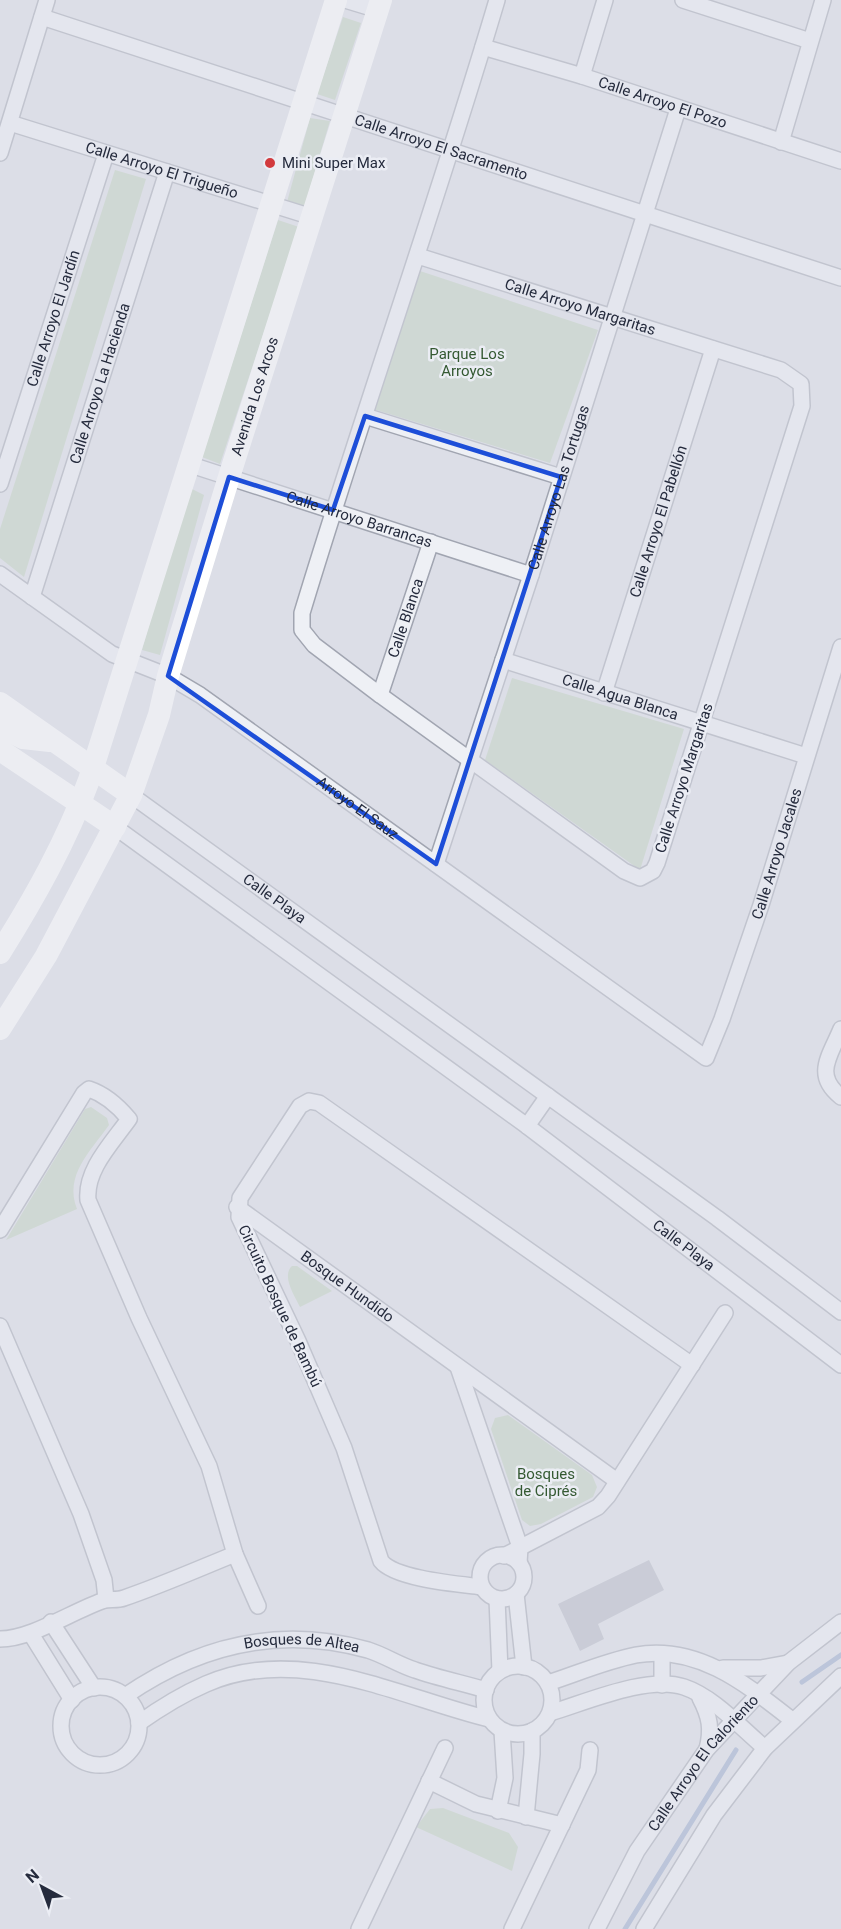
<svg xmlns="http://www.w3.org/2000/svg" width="841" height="1929" viewBox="0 0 841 1929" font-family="Roboto,sans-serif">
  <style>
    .green { fill: #bfd1bc }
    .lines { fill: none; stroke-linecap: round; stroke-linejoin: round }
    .stream { stroke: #94a7c9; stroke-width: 5 }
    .building { fill: #b3b7c3 }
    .street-casing { stroke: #a1a5b1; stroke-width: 18 }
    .street { stroke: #eef0f5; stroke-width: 15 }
    .secondary { stroke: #fff; stroke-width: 22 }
    .marked { fill: none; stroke: #1d4ed8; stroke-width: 4.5; stroke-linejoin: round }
    .poi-dot { fill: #d23a3d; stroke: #ebedf4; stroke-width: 2 }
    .labels { text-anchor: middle; stroke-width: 5; stroke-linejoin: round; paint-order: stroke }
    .street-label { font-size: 15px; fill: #252b3d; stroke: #ebedf4 }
    .poi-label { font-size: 15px; fill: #252b3d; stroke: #ebedf4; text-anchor: start }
    .park-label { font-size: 15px; fill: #345932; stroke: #ebedf4 }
  </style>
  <rect width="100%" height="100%" fill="#dcdee7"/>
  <g class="green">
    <path d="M343,17L361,23L335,100L317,94Z"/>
    <path d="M310,118L330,121L304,208L287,202Z"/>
    <path d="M115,170L146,179L24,577L0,558V529Z"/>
    <path d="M278,220L299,227L220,464L202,457Z"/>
    <path d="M420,271L598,330L550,463L373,409Z"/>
    <path d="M188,487L204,495L160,655L142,650Z"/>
    <path d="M512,678L684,729L640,870L485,760Z"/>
    <path d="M91,1107L107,1118L109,1125C90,1152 64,1175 77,1209L6,1240L85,1109Z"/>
    <path d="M292,1266H297L332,1291L300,1307C295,1296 281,1276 292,1266Z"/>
    <path d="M508,1415L592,1475L597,1487L593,1497L541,1524L530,1526L522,1520L491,1429L495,1418Z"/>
    <path d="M443,1808L509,1833L518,1847L512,1871L416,1827L430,1809Z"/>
  </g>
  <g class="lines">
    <g class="stream">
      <path d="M802,1682L841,1655"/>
      <path d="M625,1929L736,1750"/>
    </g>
  </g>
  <path class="building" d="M649,1560L664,1590L598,1624L604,1639L580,1651L558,1604Z"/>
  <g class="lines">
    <defs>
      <g id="street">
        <path d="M345,0L378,10"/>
        <path d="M683,0L810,41"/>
        <path id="s1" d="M42,17L841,278"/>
        <path id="s2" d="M483,47L582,76L841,161"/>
        <path d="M582,76L605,0"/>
        <path id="s3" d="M10,123L312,217"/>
        <path d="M781,142L823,0"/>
        <path d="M0,153L47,0"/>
        <path id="s4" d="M418,256L781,370L801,384L802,406L657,863L653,871L640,878L624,871L380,695L314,645L302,630V613C364,408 436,206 497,0"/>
        <path d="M365,416L561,477"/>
        <path id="s5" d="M188,464L531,575"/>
        <path id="s6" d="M0,484L106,154"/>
        <path id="s7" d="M0,574L112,654L168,676L200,695L706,1058L722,1019L761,905L841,647"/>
        <path id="s8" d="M32,597L167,172"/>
        <path id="s9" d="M503,660L806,756"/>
        <path id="s10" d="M604,693L713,349"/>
        <path id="s11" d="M380,695L431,542"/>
        <path id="s12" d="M131,795L717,1218L841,1312"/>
        <path id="s13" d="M115,827L527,1126L841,1365"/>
        <path id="s14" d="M436,864L531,575L678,109"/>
        <path d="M841,1029C830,1056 813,1075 841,1097"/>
        <path d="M527,1126L548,1096"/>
        <path id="s15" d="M237,1207L617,1481"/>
        <path d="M0,1230L84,1093L89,1089C104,1094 119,1107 129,1119C112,1143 85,1170 88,1200L139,1318L209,1466L235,1554L258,1606"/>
        <path d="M0,1326L81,1514L104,1580L106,1599"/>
        <path d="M458,1367L520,1547L519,1563"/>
        <circle cx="502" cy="1577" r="22"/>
        <path d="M504,1556L598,1507L608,1496L725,1313"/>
        <path d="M482,1587C458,1584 395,1579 381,1561L344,1448L298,1341L239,1217L240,1198L300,1106L309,1101L319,1103L692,1365"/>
        <path d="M516,1594L524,1667"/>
        <path d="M497,1599L500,1671"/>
        <path d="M51,1622L94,1688"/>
        <path d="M31,1634L72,1700"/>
        <path d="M0,1639C31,1639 71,1612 102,1601C109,1598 116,1601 124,1598C162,1585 198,1569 235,1554"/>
        <circle cx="518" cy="1700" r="34"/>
        <path d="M723,1668H761L788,1663"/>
        <path d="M548,1683C576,1674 606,1661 636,1655C698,1644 747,1685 792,1720"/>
        <path d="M662,1685V1654"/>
        <circle cx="100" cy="1726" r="39"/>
        <path id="s16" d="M125,1696C199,1645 279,1625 368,1650C384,1655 399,1665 415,1670C438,1678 462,1683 486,1690"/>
        <path d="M700,1698C710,1717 712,1729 707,1749"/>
        <path d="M550,1713C587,1702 647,1675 684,1687C714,1697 741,1728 765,1748"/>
        <path d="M139,1723C160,1708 183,1694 206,1684C299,1643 399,1697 489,1719"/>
        <path d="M429,1781L476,1804L562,1825"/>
        <path d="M498,1811L505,1778L502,1731"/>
        <path d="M526,1817L532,1754V1731"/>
        <path d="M359,1929L445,1748"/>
        <path d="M512,1929L588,1770L590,1750"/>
        <path id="s17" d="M597,1929L637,1851L707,1749L788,1663L841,1622"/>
        <path d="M644,1929L714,1815L765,1748L841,1676"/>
      </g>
    </defs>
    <use href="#street" class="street-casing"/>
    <use href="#street" class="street"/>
    <g class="secondary">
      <path d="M0,703L131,795"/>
      <path d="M0,727L23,738L50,741"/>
      <path d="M0,750L115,827"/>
      <path d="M0,953C35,897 66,842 89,780L336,0"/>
      <path id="s18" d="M0,1029L46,956L131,795L159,715L168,676L229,477L381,0"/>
    </g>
  </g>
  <path d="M0 0H841V1929H0ZM365,416L561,477L436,864L168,676L229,477L333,510Z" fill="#dcdee7" fill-opacity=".55" fill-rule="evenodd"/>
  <path class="marked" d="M365,416L561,477L436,864L168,676L229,477L333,510Z"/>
  <circle class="poi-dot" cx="270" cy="163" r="6"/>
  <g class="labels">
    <g class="street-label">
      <text dy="5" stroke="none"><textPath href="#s2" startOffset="188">Calle Arroyo El Pozo</textPath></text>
      <text dy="5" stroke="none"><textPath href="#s1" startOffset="420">Calle Arroyo El Sacramento</textPath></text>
      <text dy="5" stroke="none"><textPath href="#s3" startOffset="159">Calle Arroyo El Trigueño</textPath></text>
      <text dy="5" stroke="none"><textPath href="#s4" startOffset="170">Calle Arroyo Margaritas</textPath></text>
      <text dy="5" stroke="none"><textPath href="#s6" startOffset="174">Calle Arroyo El Jardín</textPath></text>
      <text dy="5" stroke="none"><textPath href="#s8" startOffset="224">Calle Arroyo La Hacienda</textPath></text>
      <text dy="5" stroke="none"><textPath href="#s18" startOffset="686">Avenida Los Arcos</textPath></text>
      <text dy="5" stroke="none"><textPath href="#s14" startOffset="396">Calle Arroyo Las Tortugas</textPath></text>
      <text dy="5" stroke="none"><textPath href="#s5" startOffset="180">Calle Arroyo Barrancas</textPath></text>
      <text dy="5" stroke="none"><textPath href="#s10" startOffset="180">Calle Arroyo El Pabellón</textPath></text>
      <text dy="5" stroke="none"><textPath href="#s11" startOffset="81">Calle Blanca</textPath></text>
      <text dy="5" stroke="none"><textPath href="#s9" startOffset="123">Calle Agua Blanca</textPath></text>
      <text transform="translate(684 778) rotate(-72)" y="5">Calle Arroyo Margaritas</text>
      <text dy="5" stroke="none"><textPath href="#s7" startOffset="429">Arroyo El Sauz</textPath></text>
      <text dy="5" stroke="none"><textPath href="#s7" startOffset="1074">Calle Arroyo Jacales</textPath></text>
      <text dy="5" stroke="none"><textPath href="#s12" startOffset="177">Calle Playa</textPath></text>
      <text dy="5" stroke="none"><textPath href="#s13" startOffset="706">Calle Playa</textPath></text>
      <text dy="5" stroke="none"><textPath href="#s15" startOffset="136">Bosque Hundido</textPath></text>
      <text transform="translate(280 1306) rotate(65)" y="5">Circuito Bosque de Bambú</text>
      <text dy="5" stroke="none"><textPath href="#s16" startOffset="189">Bosques de Altea</textPath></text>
      <text dy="5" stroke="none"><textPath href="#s17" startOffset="198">Calle Arroyo El Caloriento</textPath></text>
    </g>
    <g class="poi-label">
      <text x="282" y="168">Mini Super Max</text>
    </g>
    <g class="park-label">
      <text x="467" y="359">Parque Los<tspan x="467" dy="17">Arroyos</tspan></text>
      <text x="546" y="1479">Bosques<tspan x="546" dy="17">de Ciprés</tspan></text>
    </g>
  </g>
  <g transform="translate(42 1887) rotate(319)" stroke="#ebedf4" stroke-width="4.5" paint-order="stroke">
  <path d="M0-4.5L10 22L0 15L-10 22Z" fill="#252b3d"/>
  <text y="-9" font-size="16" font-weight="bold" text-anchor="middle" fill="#252b3d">N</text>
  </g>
</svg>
